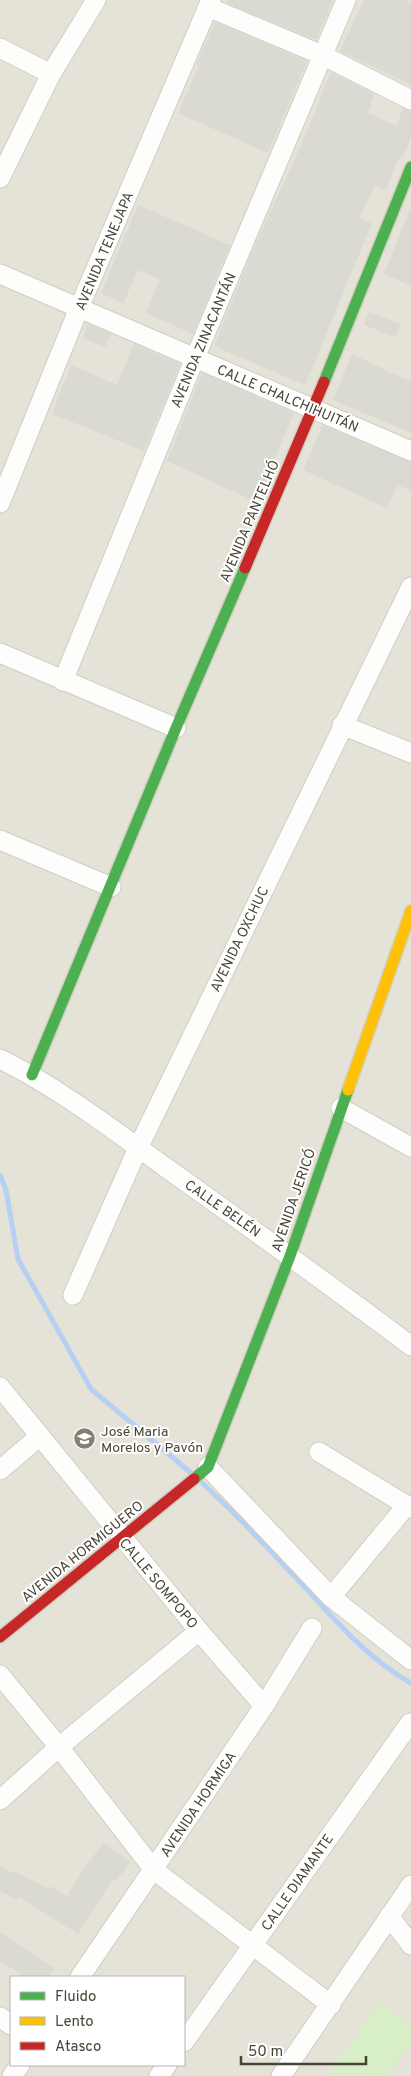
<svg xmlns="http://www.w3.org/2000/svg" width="411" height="2076" viewBox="0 0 411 2076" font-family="Overpass,sans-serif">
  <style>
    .residential { fill: #e5e3d7; fill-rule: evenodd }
    .green { fill: #d8eec7 }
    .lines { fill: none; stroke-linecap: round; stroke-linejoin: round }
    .stream { stroke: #b6d0f2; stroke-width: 5 }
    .building { fill: #dad9d2 }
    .street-casing { stroke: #cfcec7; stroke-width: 21 }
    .fast-casing { stroke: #d0cfc0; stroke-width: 14 }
    .slow-casing { stroke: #d0cfc0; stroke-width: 14 }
    .jam-casing { stroke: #d0cfc0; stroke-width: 14 }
    .street { stroke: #fdfdfc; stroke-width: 19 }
    .fast { stroke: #4caf50; stroke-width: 11 }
    .slow { stroke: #ffc107; stroke-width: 11 }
    .jam { stroke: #c62828; stroke-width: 11 }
    .labels { text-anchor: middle; stroke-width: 4; stroke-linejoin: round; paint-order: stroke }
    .street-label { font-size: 14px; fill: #484435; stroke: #fff }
    .poi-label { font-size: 14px; fill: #484435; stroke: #fff; text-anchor: start }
  </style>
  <rect width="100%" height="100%" fill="#f0f0ea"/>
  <path class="residential" d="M0,0H411V2076H0ZM11,1977H184V2065H11Z"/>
  <path class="green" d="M379,2002L411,2024V2041L387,2076H328Z"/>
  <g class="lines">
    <g class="stream">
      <path d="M0,1175L6,1190L18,1259L91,1389L191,1473"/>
      <path d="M201,1482C241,1518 277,1558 314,1597C343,1629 373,1662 411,1683"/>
    </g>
  </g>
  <g class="building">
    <path d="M226,0H333L316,40L227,3Z"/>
    <path d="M364,0H404L411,3V85L340,51Z"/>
    <path d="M215,22L307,61L268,153L178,113L199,66L196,65Z"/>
    <path d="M331,72L374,94L368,113L396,126L403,108L411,111V137L405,154L397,161L386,190L375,185L359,218L372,223L305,385L214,346L251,254L303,141Z"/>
    <path d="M138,205L230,245L193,334L146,313L160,279L138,270L123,303L101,293Z"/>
    <path d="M411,207V286L384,274Z"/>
    <path d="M369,312L400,324L395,337L364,325Z"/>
    <path d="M88,324L111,334L105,347L83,338Z"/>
    <path d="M134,344L180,364L144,451L52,414L71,365L117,385Z"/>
    <path d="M352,354L411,382V433L333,400Z"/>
    <path d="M202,373L294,413L256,502L167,461Z"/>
    <path d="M323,425L411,462V491L398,485L387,508L303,470Z"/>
    <path d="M104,1843L130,1862L116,1881L113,1879L78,1934L19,1897L17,1900L0,1891V1866L12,1873L14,1871L48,1889L51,1886L67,1896L87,1864Z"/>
    <path d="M0,1932L54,1968L48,1977H26L0,1961Z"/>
  </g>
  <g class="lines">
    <defs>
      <g id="street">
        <path d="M208,7L322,55L411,100"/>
        <path d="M0,48L51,74"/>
        <path d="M0,178L51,74L96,0"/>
        <path d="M0,274L411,451"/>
        <path d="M0,503L79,308L211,0"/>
        <path d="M0,653L176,728"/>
        <path d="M63,681L195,358L346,0"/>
        <path d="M342,725L411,753"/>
        <path d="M0,840L111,887"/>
        <path d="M0,1059C59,1088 112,1129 165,1167C248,1226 330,1285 411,1346"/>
        <path d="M341,1108L411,1147"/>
        <path d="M73,1295L138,1148L411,587"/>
        <path d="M0,1387L199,1631L264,1706"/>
        <path d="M319,1452L411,1508"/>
        <path d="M208,1467L331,1597L411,1660"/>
        <path d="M0,1470L40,1436"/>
        <path d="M331,1597L407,1505"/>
        <path d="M0,1675L59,1747L154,1870L331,2005"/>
        <path d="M0,1800L59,1747L199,1631"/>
        <path d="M389,1916L411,1945"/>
        <path d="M80,1977L264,1706L312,1628"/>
        <path d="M0,2017L11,2025"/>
        <path d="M184,2042L410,1723"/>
        <path d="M12,2076L20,2065"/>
        <path d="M159,2076L167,2065"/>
        <path d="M281,2076L411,1885"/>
      </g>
      <g id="fast">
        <path d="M324,382L411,167"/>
        <path d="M32,1075L176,728L245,568"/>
        <path d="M194,1479L208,1467L290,1256L348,1090"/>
      </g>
      <path id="slow" d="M348,1090L411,911"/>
      <g id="jam">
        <path d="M245,568L324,382"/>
        <path d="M0,1637L194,1479"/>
      </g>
    </defs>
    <use href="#street" class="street-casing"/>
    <use href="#fast" class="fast-casing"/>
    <use href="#slow" class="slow-casing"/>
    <use href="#jam" class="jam-casing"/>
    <use href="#street" class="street"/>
    <use href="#fast" class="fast"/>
    <use href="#slow" class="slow"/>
    <use href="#jam" class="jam"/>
  </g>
  <defs>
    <symbol id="school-disc" viewBox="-11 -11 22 22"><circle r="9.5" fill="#838074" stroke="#fff"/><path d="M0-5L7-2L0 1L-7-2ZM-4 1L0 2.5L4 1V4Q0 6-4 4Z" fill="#fff"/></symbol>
  </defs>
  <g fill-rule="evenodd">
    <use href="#school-disc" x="72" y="1426" width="25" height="25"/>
  </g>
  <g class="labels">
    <g class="street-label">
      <text transform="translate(104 251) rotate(-67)" y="5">AVENIDA TENEJAPA</text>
      <text transform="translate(203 340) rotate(-67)" y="5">AVENIDA ZINACANTÁN</text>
      <text transform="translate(288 398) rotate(23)" y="5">CALLE CHALCHIHUITÁN</text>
      <text transform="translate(249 521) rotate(-67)" y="5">AVENIDA PANTELHÓ</text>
      <text transform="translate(239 939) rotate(-64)" y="5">AVENIDA OXCHUC</text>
      <text transform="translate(293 1200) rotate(-71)" y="5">AVENIDA JERICÓ</text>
      <text transform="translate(223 1208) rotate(35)" y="5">CALLE BELÉN</text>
      <text transform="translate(82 1551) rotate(-39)" y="5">AVENIDA HORMIGUERO</text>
      <text transform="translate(159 1583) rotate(50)" y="5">CALLE SOMPOPO</text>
      <text transform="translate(198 1804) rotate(-56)" y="5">AVENIDA HORMIGA</text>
      <text transform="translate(297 1882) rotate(-55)" y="5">CALLE DIAMANTE</text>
    </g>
    <g class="poi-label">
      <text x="101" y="1436">José Maria<tspan x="101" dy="16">Morelos y Pavón</tspan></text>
    </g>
  </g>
  <rect x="10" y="1976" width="175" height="90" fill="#ffffff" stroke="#b6b4ae"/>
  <rect x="20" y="1992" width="25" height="8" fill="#4caf50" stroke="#b6b4ae"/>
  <text x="55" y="2001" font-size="15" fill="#484435">Fluido</text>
  <rect x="20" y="2017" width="25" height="8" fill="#ffc107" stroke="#b6b4ae"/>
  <text x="55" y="2026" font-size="15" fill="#484435">Lento</text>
  <rect x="20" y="2042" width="25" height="8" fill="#c62828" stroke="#b6b4ae"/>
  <text x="55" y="2051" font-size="15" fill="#484435">Atasco</text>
  <path d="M241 2056v8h125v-8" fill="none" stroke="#484435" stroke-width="2.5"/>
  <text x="248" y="2056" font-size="15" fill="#484435" stroke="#ffffff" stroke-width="4" paint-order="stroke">50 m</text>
</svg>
